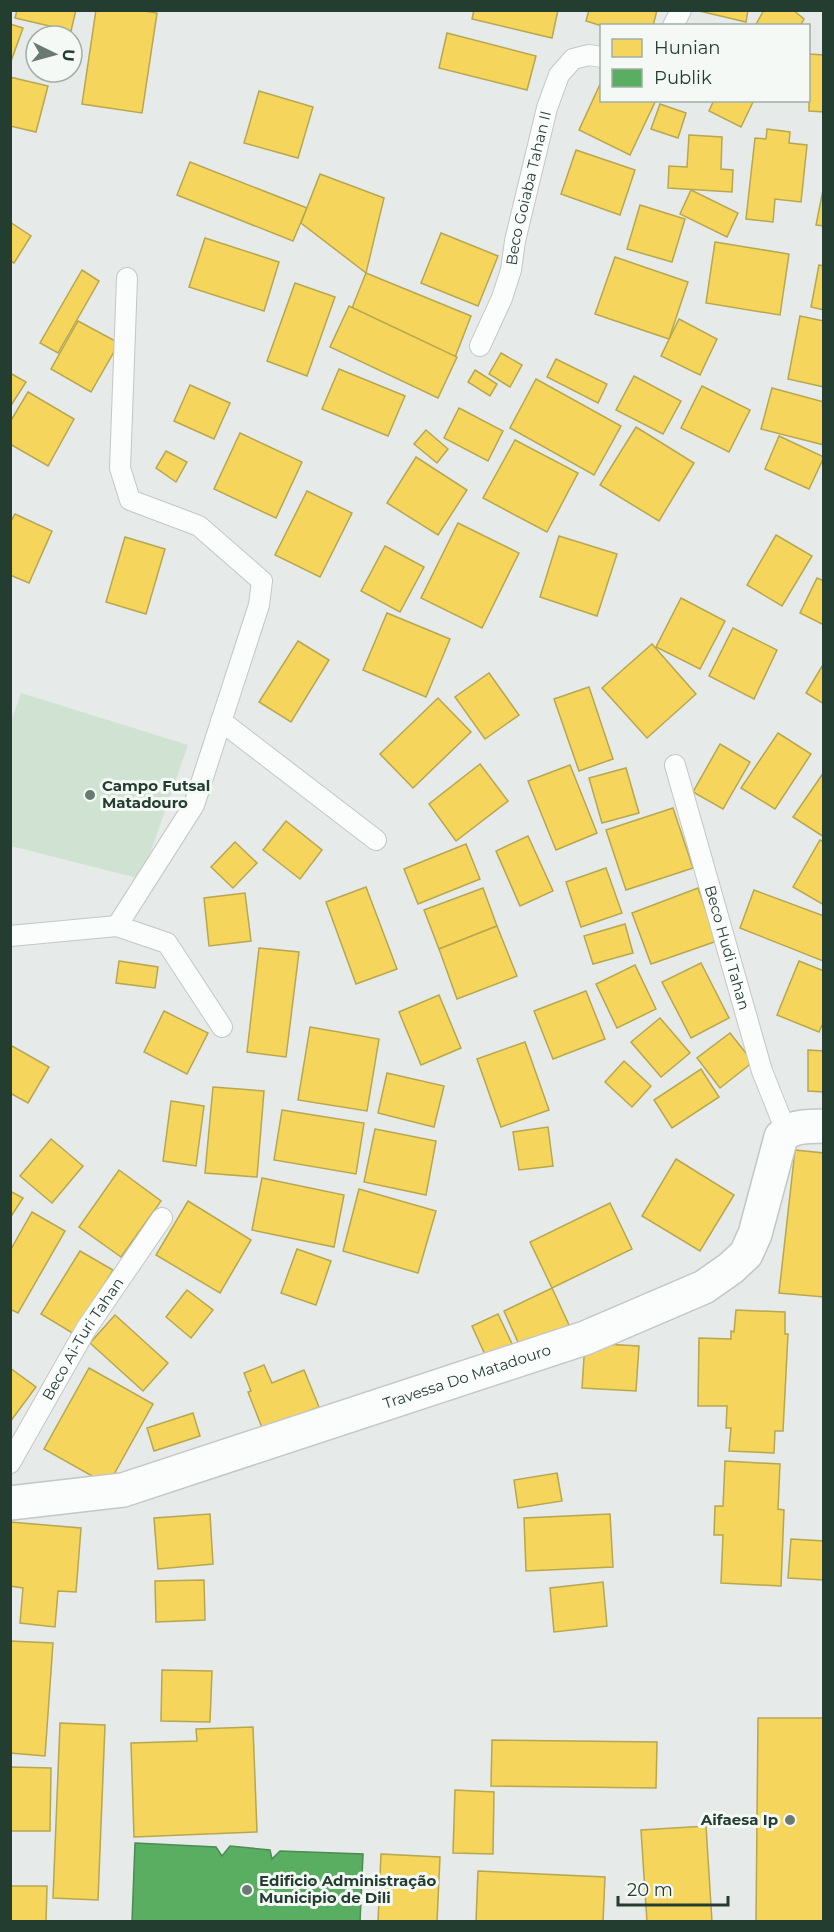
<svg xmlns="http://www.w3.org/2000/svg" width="834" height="1932" viewBox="0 0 834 1932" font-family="Montserrat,sans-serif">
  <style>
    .green { fill: #d0e2d2 }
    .homes { fill: #f6d55c; stroke: #b7a74f; stroke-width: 1.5 }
    .public { fill: #5aae61; stroke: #4a8c53; stroke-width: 1.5 }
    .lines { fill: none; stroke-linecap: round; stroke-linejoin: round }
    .lane-casing { stroke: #c3c7c5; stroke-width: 22 }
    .street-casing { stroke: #c3c7c5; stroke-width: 36 }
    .lane { stroke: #fbfcfc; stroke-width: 20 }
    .street { stroke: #fbfcfc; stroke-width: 33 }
    .poi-dot { fill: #687a71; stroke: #f4f9f5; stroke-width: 2 }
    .labels { text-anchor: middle; stroke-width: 6; stroke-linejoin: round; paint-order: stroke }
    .street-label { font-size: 15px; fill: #243d31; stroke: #f4f9f5 }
    .poi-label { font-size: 15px; font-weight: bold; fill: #243d31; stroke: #f4f9f5; text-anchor: start }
  </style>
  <rect width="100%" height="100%" fill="#e6eae8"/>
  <path class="green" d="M21,693L188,745L141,879L11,846V722Z"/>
  <g class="homes">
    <path d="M17,10H76L71,31L15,18Z"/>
    <path d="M96,10H138L157,13L142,113L82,104Z"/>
    <path d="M474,10H558L552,38L472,19Z"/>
    <path d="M589,10H657L653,26H602L586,21Z"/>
    <path d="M695,10H748L746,22Z"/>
    <path d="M764,10H793L804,19L800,26H755Z"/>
    <path d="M10,24L23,28L10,64Z"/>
    <path d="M447,33L536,56L527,90L439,68Z"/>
    <path d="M809,54L824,55V112L809,111Z"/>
    <path d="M10,77L48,86L36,132L10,126Z"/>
    <path d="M602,80V100H656L630,155L579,130Z"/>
    <path d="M259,91L313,107L298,158L244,143Z"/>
    <path d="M714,100H754L741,127L709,111Z"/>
    <path d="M660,104L686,113L678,138L651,129Z"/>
    <path d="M767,129L790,132L789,143L807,145L801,202L775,199L773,222L746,219L755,138L766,139Z"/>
    <path d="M689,135L722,137L721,169L733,170L732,192L668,188L669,166L687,167Z"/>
    <path d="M576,150L635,170L620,215L561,194Z"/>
    <path d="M190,162L307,208L293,241L177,195Z"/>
    <path d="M320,174L384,198L366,273L301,223Z"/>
    <path d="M824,185V226L816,225Z"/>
    <path d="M691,190L738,213L727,237L680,214Z"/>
    <path d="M640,205L685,219L672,262L627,249Z"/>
    <path d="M10,222L31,236L14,263L10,261Z"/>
    <path d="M441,233L498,256L478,306L421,283Z"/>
    <path d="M205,238L279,262L264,311L189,287Z"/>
    <path d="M715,242L789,254L780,315L706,303Z"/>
    <path d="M615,257L688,282L669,339L595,314Z"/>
    <path d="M819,265L824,266V310L811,307Z"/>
    <path d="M82,270L99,281L58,353L40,343Z"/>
    <path d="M366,273L471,316L454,360L348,318Z"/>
    <path d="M295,283L335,297L307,376L267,361Z"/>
    <path d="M349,306L457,357L438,398L330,347Z"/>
    <path d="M800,316L824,321V387L788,379Z"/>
    <path d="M679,319L717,339L700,375L661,356Z"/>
    <path d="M78,321L119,343L91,392L51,369Z"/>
    <path d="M501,353L522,365L510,387L489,374Z"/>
    <path d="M556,359L607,384L598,403L547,377Z"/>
    <path d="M339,369L405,396L388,436L322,409Z"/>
    <path d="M475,370L497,384L490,396L468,382Z"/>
    <path d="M10,373L26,382L10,407Z"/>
    <path d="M634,376L681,401L663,434L616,410Z"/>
    <path d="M536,379L621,426L594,475L510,428Z"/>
    <path d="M190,385L230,403L214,439L174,421Z"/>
    <path d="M702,386L750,410L729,452L681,428Z"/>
    <path d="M772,388L824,402V445L761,429Z"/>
    <path d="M28,392L74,419L48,466L10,444V422Z"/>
    <path d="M459,408L503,431L488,461L444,438Z"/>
    <path d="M636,427L694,463L659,521L600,485Z"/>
    <path d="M426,430L448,449L437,463L414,444Z"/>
    <path d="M240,433L302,462L276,518L214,489Z"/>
    <path d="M779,436L824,457L809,489L765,469Z"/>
    <path d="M515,440L578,473L547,532L483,498Z"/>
    <path d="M166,451L187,462L176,482L156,468Z"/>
    <path d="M416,457L467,490L438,535L387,503Z"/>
    <path d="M307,491L352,513L320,577L275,555Z"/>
    <path d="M15,514L52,531L29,583L10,575V523Z"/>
    <path d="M458,523L519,553L482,628L421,598Z"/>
    <path d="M776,535L812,556L782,606L747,585Z"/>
    <path d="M559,536L617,554L597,616L540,597Z"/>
    <path d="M125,537L165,549L146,614L106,602Z"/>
    <path d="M385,546L424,567L400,612L361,591Z"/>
    <path d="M817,578L824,581V625L800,613Z"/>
    <path d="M681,598L725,621L700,669L656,647Z"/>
    <path d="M387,613L450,639L426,697L363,670Z"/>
    <path d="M733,628L777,650L754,699L709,676Z"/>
    <path d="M298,641L329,660L291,722L259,702Z"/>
    <path d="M652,644L696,694L647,738L602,688Z"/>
    <path d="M824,663V704L806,693Z"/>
    <path d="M489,673L519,715L485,739L455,697Z"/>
    <path d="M589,687L613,759L579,771L554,699Z"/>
    <path d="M438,698L471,732L413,788L380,754Z"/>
    <path d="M778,733L811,754L775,809L741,788Z"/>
    <path d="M720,744L750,762L723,809L693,792Z"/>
    <path d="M480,764L508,801L456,841L429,804Z"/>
    <path d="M570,765L597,833L556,850L528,781Z"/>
    <path d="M626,768L639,813L602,823L589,778Z"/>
    <path d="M824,772V837L793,817Z"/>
    <path d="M673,808L693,868L626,890L606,830Z"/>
    <path d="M286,821L322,850L300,879L263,850Z"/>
    <path d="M528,836L553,891L520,906L496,851Z"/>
    <path d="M820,840L824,842V905L793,887Z"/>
    <path d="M235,842L257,863L233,888L211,867Z"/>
    <path d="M466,844L480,879L418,904L404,869Z"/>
    <path d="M606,868L622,913L581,927L566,882Z"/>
    <path d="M366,887L397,969L356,984L326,902Z"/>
    <path d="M483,888L497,926L439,949L424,910Z"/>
    <path d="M698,888L717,941L651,964L632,913Z"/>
    <path d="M754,890L824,916L823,961L740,928Z"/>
    <path d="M245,893L251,941L209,946L204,898Z"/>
    <path d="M625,924L633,953L593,964L584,936Z"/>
    <path d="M497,926L517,976L457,999L439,949Z"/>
    <path d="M259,948L299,952L286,1057L247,1052Z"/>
    <path d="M119,961L158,967L155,988L116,983Z"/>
    <path d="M799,961L824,971V1021L819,1032L777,1015Z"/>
    <path d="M701,963L729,1018L691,1038L662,982Z"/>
    <path d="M635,965L656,1009L617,1028L596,984Z"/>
    <path d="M586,991L605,1039L553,1059L534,1011Z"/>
    <path d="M439,995L461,1048L421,1065L399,1012Z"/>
    <path d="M164,1011L208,1033L187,1074L144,1052Z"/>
    <path d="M660,1018L690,1053L661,1077L631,1042Z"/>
    <path d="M310,1027L379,1039L367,1111L298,1100Z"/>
    <path d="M730,1033L753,1062L720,1088L697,1058Z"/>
    <path d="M525,1042L549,1110L501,1127L477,1059Z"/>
    <path d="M12,1046L49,1067L28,1103L10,1093V1049Z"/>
    <path d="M808,1050L824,1051V1092L808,1091Z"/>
    <path d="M624,1061L651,1086L632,1107L605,1082Z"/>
    <path d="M701,1069L719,1097L672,1128L654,1100Z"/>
    <path d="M387,1073L444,1086L434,1127L378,1113Z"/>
    <path d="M213,1087L264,1091L257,1177L205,1173Z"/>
    <path d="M171,1101L204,1106L196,1166L163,1161Z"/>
    <path d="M282,1110L364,1123L356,1174L274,1160Z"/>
    <path d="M548,1127L553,1166L519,1170L513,1132Z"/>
    <path d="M375,1129L436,1141L426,1195L364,1182Z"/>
    <path d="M51,1139L83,1166L52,1203L20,1176Z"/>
    <path d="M795,1150L824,1153V1297L779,1293Z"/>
    <path d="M676,1159L734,1195L700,1251L642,1216Z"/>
    <path d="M119,1170L161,1201L121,1257L79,1227Z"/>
    <path d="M262,1178L344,1195L334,1247L252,1230Z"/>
    <path d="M359,1189L436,1211L418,1273L343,1251Z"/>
    <path d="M10,1191L23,1198L10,1218Z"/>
    <path d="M188,1201L251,1240L220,1293L156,1255Z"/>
    <path d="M610,1203L632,1249L552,1288L530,1242Z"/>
    <path d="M32,1212L65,1231L18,1313L10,1309V1251Z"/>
    <path d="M297,1249L331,1261L316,1305L281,1293Z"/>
    <path d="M80,1251L113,1270L74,1334L41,1314Z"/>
    <path d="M552,1288L569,1325L521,1349L504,1311Z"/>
    <path d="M187,1290L213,1310L191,1338L166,1317Z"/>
    <path d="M736,1310L785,1312V1334H788L783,1431H775L774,1453L729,1451L731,1428H726L727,1406H698L699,1338L731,1339V1331L734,1332Z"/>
    <path d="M498,1314L514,1348L488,1361L472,1326Z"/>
    <path d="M115,1315L168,1363L143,1391L90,1343Z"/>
    <path d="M585,1343L639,1346L636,1391L582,1388Z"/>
    <path d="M264,1365L272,1383L304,1370L319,1407L263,1430L248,1392L251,1391L244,1373Z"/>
    <path d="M10,1368L36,1387L10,1422Z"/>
    <path d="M89,1368L153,1404L108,1485L44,1449Z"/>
    <path d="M193,1413L200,1436L154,1451L147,1428Z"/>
    <path d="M725,1461L780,1464L778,1509L784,1510L781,1586L721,1583L723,1535H714L715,1506H723Z"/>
    <path d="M557,1473L562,1501L518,1508L514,1480Z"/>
    <path d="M210,1514L213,1564L158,1569L154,1518Z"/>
    <path d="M610,1514L613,1567L526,1571L524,1518Z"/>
    <path d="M10,1522L81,1528L76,1592L58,1591L55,1627L20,1623L23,1588L10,1586Z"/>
    <path d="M791,1539L824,1541V1580L788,1578Z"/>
    <path d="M204,1580L205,1620L156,1622L155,1581Z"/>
    <path d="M603,1582L607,1626L554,1632L550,1588Z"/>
    <path d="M10,1641L53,1643L45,1756L10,1753Z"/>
    <path d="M162,1670L212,1671L210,1722L161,1721Z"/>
    <path d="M758,1718H824V1922H756Z"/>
    <path d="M60,1723L105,1725L98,1900L53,1898Z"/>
    <path d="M253,1727L257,1832L134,1837L131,1743L197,1741L196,1729Z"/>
    <path d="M492,1740L657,1742L656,1788L491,1786Z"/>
    <path d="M10,1767L51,1768L50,1831H10Z"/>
    <path d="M455,1790L494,1792L493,1854L453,1853Z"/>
    <path d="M706,1826L712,1922H647L641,1830Z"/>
    <path d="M381,1854L440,1857L437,1922H378Z"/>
    <path d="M478,1871L605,1877L603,1922H476Z"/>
    <path d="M10,1886H47L46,1922H10Z"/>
  </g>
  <path class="public" d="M135,1843L216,1847L222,1856L230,1846L270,1850L272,1859L280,1851L363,1854L360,1922H132Z"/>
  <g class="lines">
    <defs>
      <g id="lane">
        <path d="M673,26L681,10"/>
        <path id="s1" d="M480,346L502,298L511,270L515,241L547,108L559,75L573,59L589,55L602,57"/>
        <path d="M221,721L376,840"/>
        <path id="s2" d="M675,765L762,1071L786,1131"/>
        <path d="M117,926L194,805L259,605L262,581L199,526L130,500L120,468L127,278"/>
        <path d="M10,936L117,926L167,943L222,1027"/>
        <path id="s3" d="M10,1463L86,1329L162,1218"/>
      </g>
      <g id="street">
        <path id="s4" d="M10,1503L123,1490L585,1338L704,1287L731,1268L746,1254L755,1234L781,1137C792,1125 808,1127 824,1126"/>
      </g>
    </defs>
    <use href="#lane" class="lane-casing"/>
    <use href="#street" class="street-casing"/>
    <use href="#lane" class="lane"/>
    <use href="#street" class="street"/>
  </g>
  <g class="poi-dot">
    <circle cx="90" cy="795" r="6"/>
    <circle cx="790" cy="1820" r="6"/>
    <circle cx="247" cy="1890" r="6"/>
  </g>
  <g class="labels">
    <g class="street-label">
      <text dy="5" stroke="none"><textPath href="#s1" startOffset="166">Beco Goiaba Tahan II</textPath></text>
      <text dy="5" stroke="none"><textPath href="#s2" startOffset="190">Beco Hudi Tahan</textPath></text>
      <text dy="5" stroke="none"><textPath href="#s3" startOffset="144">Beco Ai-Turi Tahan</textPath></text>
      <text dy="5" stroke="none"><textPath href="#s4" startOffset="476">Travessa Do Matadouro</textPath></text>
    </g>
    <g class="poi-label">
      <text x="102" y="791">Campo Futsal<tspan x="102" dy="17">Matadouro</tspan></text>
      <text x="778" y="1825" text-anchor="end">Aifaesa Ip</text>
      <text x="259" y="1886">Edificio Administração<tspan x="259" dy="17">Municipio de Dili</tspan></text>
    </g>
  </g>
  <rect width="834" height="1932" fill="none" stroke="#243d31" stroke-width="24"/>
  <rect x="600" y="24" width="210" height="78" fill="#f4f9f5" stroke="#a1aea7" stroke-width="1.5"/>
  <rect x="612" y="39" width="30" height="18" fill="#f6d55c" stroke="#a1aea7" stroke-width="1.5"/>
  <text x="654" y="54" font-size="18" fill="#243d31">Hunian</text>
  <rect x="612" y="69" width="30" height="18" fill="#5aae61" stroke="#a1aea7" stroke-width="1.5"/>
  <text x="654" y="84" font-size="18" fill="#243d31">Publik</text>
  <g transform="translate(54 54) rotate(95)"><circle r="28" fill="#f4f9f5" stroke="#a1aea7" stroke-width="1.5"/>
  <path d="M0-4.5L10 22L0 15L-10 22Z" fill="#687a71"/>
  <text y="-9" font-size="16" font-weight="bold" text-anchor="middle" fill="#243d31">U</text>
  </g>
  <path d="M618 1896v9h110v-9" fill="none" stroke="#243d31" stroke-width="3"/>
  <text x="627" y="1896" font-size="18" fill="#243d31" stroke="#f4f9f5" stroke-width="4.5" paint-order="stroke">20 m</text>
</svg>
